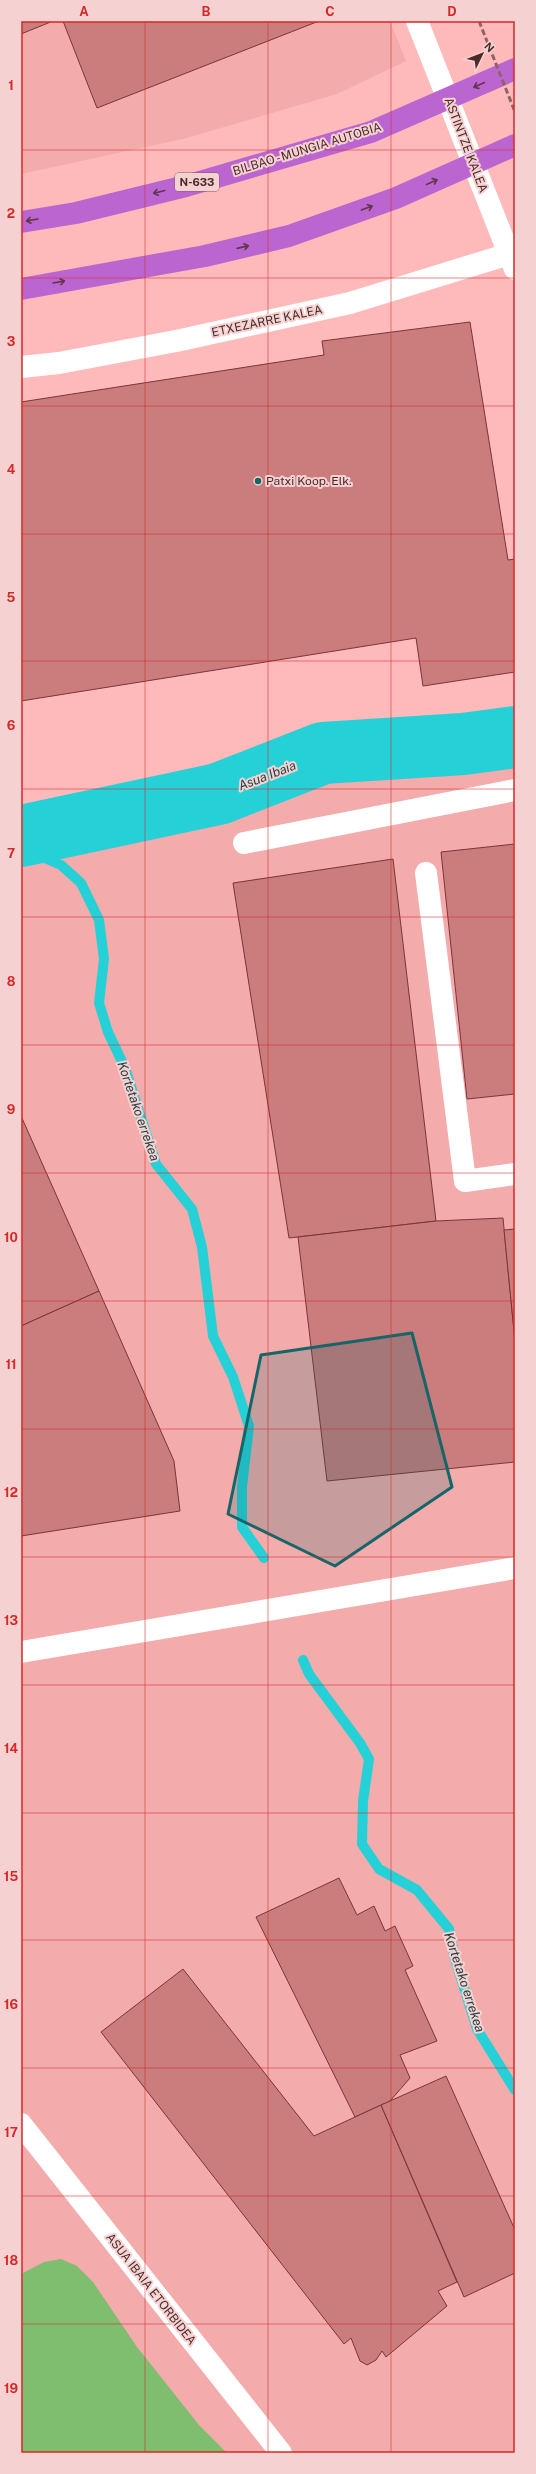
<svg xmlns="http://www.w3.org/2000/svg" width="536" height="2474" viewBox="0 0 536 2474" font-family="'Public Sans',sans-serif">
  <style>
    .built { fill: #f3abab }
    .green { fill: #7ebe6e }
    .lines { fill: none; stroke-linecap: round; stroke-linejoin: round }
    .stream { stroke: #25d0d7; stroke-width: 10 }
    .river { stroke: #25d0d7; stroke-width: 62 }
    .building { fill: #cb7c7d; stroke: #7b3538 }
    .minor { stroke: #fff; stroke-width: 22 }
    .highway { stroke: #bb66d0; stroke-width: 22 }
    .rail { stroke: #926364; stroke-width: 3; stroke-dasharray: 6 3; stroke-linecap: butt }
    .oneway { stroke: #61364c }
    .marked { fill: #166568; fill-opacity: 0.2; stroke: #166568; stroke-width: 3; stroke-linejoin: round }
    .grid { fill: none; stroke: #d62828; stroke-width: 1; stroke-opacity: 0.55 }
    .poi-dot { fill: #166568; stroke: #f5d2d1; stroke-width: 1.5 }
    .labels { text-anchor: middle; stroke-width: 4; stroke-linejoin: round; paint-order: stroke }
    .shield { fill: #f5d2d1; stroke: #7e5c5d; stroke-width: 1 }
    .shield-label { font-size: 11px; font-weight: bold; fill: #4b2a2b }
    .street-label { font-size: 12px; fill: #4b2a2b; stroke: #f5d2d1 }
    .poi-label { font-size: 12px; fill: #4b2a2b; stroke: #f5d2d1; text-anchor: start }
    .water-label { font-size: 13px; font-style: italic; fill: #224243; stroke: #f5d2d1 }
    .neatline { fill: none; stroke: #d62828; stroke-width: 1.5 }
    .grid-label { font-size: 13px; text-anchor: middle; font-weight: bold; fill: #d62828 }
  </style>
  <rect width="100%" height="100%" fill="#febaba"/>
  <g class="built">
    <path d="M21,21H390L406,61L337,94L183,139L21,174Z"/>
    <path d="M495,744H515V2453H36L21,2368V863L138,832L301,778L375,758Z"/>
  </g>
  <path class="green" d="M61,2259L77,2266L93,2282L137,2347L199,2425L227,2453H21V2274L44,2262Z"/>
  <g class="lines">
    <g class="stream">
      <path d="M21,848L61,865L81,883L99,920L104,959L99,1003L108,1032L125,1068L156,1164L192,1209L202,1247L213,1336L233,1377L249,1426L242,1487V1527L264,1558"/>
      <path d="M303,1660L309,1674L360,1743L369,1759L363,1801L362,1844L379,1869L417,1890L449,1929L455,1959L477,2029L515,2090"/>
    </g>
    <path class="river" d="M21,836L218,794L323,753L463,744L515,737"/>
  </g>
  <g class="building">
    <path d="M21,21H53L21,34Z"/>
    <path d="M63,21H319L97,108Z"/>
    <path d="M470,322L508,560L515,559V672L423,686L416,638L21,701V402L324,355L322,341Z"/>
    <path d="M515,844V1094L467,1099L441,852Z"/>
    <path d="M393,859L436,1221L289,1238L233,883Z"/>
    <path d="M21,1116L99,1291L21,1326Z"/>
    <path d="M503,1218L515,1341V1462L327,1481L298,1237L436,1221Z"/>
    <path d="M515,1229V1341L504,1230Z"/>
    <path d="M99,1291L174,1461L180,1511L21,1536V1326Z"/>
    <path d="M339,1878L357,1915L374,1906L385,1931L395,1926L413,1966L405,1970L437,2041L400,2055L410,2078L390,2101L355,2117L256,1917Z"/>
    <path d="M183,1969L314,2136L381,2105L457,2282L438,2291L447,2306L386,2357L382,2351L376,2360L367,2365L360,2361L351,2338L344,2344L101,2032Z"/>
    <path d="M446,2076L515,2230V2273L464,2297L381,2105Z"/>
  </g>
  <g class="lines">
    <g class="minor">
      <path d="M417,21L515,269"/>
      <path d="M21,367L59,363L176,341L350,303L509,254"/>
      <path d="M244,843L515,790"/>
      <path d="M426,873L465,1181L515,1174"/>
      <path d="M21,1652L515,1568"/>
      <path d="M21,2124L281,2453"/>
    </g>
    <g class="highway">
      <path d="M21,222L76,213L186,186L371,132L515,69"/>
      <path d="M21,289L205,256L289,236L396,198L515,145"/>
    </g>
    <path class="rail" d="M479,21L515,112"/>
  </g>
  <defs><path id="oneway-shaft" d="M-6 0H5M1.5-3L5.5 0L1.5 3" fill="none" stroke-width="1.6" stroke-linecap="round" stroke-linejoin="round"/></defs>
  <g class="oneway">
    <use href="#oneway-shaft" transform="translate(479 85) rotate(156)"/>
    <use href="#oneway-shaft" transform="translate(432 182) rotate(-24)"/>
    <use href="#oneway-shaft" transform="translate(159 192) rotate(166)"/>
    <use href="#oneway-shaft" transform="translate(367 208) rotate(-20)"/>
    <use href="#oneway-shaft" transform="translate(32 220) rotate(170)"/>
    <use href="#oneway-shaft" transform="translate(243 247) rotate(-13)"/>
    <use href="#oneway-shaft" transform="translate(59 282) rotate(-10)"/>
  </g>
  <path class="marked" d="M412,1333L452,1487L335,1566L228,1514L261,1355Z"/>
  <path class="grid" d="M145,21V2453M268,21V2453M391,21V2453M21,150H515M21,278H515M21,406H515M21,534H515M21,661H515M21,789H515M21,917H515M21,1045H515M21,1173H515M21,1301H515M21,1429H515M21,1557H515M21,1685H515M21,1813H515M21,1940H515M21,2068H515M21,2196H515M21,2324H515"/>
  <circle class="poi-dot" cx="258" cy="481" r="4"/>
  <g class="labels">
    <rect class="shield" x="175" y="173" width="44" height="18" rx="3"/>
    <g class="shield-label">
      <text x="197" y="186">N-633</text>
    </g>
    <g class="street-label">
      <text transform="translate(466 145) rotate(69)" y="4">ASTINTZE KALEA</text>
      <text transform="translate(307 149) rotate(-17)" y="4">BILBAO - MUNGIA AUTOBIA</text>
      <text transform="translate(267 321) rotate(-12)" y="4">ETXEZARRE KALEA</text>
      <text transform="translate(151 2289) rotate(52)" y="4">ASUA IBAIA ETORBIDEA</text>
    </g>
    <g class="poi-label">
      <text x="266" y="485">Patxi Koop. Elk.</text>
    </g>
    <g class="water-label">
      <text transform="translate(267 775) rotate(-21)" y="5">Asua Ibaia</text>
      <text transform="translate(139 1111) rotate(71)" y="5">Kortetako errekea</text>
      <text transform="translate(465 1982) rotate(72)" y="5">Kortetako errekea</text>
    </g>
  </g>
  <rect width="536" height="2474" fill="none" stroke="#f5d2d1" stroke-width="44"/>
  <g transform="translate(482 54) rotate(47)" stroke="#f5d2d1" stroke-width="3" paint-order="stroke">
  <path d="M0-3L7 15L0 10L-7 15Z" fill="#4b2a2b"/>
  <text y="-6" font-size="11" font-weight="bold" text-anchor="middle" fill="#4b2a2b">N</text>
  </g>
  <rect x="22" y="22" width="492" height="2430" class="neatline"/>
  <g class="grid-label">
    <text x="84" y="16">A</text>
    <text x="206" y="16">B</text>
    <text x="330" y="16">C</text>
    <text x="452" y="16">D</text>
    <text x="11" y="90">1</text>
    <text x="11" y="218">2</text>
    <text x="11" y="346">3</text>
    <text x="11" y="474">4</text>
    <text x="11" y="602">5</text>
    <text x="11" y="730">6</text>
    <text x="11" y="858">7</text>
    <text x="11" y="986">8</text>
    <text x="11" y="1114">9</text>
    <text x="11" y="1242">10</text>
    <text x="11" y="1369">11</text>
    <text x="11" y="1497">12</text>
    <text x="11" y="1625">13</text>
    <text x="11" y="1753">14</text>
    <text x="11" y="1881">15</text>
    <text x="11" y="2009">16</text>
    <text x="11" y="2137">17</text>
    <text x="11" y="2265">18</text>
    <text x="11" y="2393">19</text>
  </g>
</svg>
